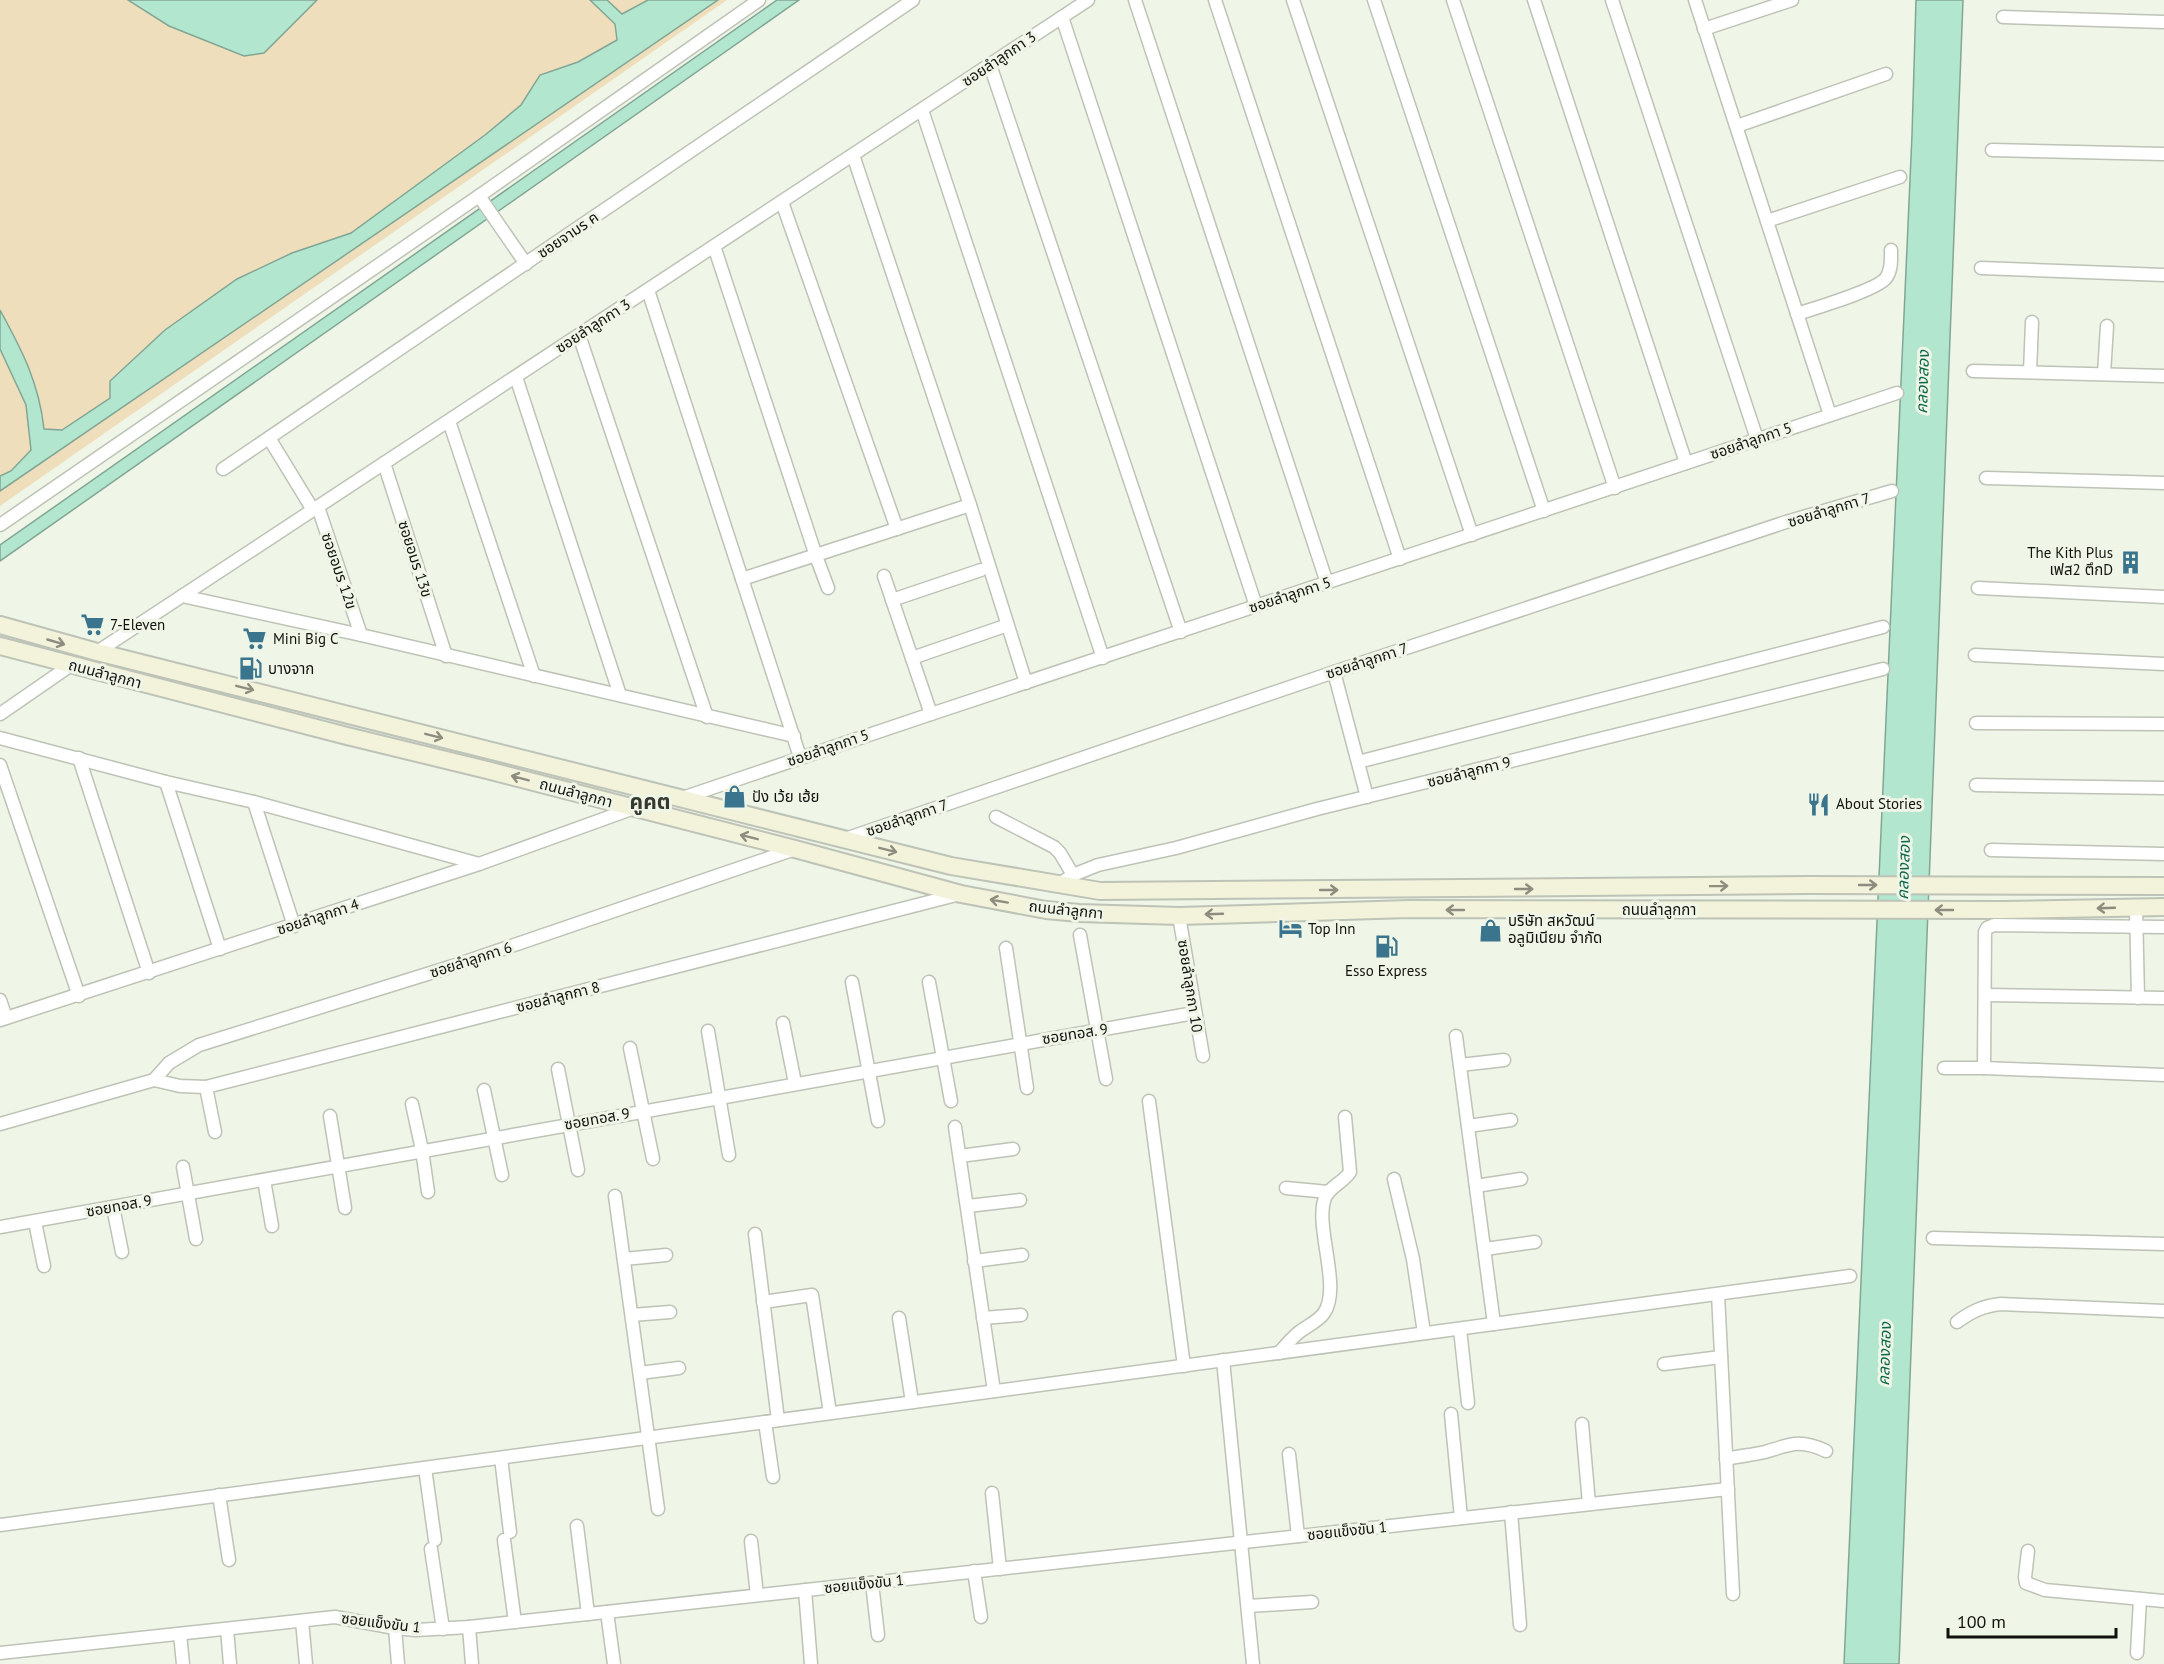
<svg xmlns="http://www.w3.org/2000/svg" width="2164" height="1664" viewBox="0 0 2164 1664" font-family="'PT Sans','Noto Sans Thai',sans-serif">
  <style>
    .green { fill: #efdebb }
    .water { fill: #b3e6cf; stroke: #82a695; stroke-width: 1.5 }
    .lines { fill: none; stroke-linecap: round; stroke-linejoin: round }
    .street-casing { stroke: #bdc3b6; stroke-width: 15 }
    .secondary-casing { stroke: #bdc3b6; stroke-width: 20 }
    .street { stroke: #fff; stroke-width: 12 }
    .secondary { stroke: #f3f2db; stroke-width: 16 }
    .oneway { stroke: #8d8d7f }
    .labels { text-anchor: middle; stroke-width: 6; stroke-linejoin: round; paint-order: stroke }
    .street-label { font-size: 15px; fill: #11120e; stroke: #eff5e7 }
    .poi-label { font-size: 15px; fill: #11120e; stroke: #eff5e7; text-anchor: start }
    .water-label { font-size: 16px; font-style: italic; fill: #0c674b; stroke: #eff5e7 }
    .district-label { font-size: 21px; font-weight: bold; fill: #35392f; stroke: #eff5e7 }
  </style>
  <rect width="100%" height="100%" fill="#eff5e7"/>
  <path class="green" d="M0,0H727L0,506Z"/>
  <g class="water">
    <path d="M128,0H317L264,53L244,56L169,26Z"/>
    <path d="M590,0H607L622,14L648,0H718L0,491V476L11,471L31,450L26,405L0,349V310C22,350 39,383 44,429L62,430L110,398V381L165,330L237,279L292,253L351,233L485,135L521,105L540,75L578,62L617,40L615,24Z"/>
    <path d="M777,0H799L0,561V545Z"/>
    <path d="M1916,0H1963L1899,1664H1844L1912,135Z"/>
  </g>
  <g class="lines">
    <defs>
      <g id="street">
        <path d="M1135,0L1327,583"/>
        <path d="M1215,0L1400,559"/>
        <path d="M1293,0L1472,535"/>
        <path d="M1374,0L1544,511"/>
        <path d="M1453,0L1615,488"/>
        <path d="M1534,0L1686,463"/>
        <path d="M1612,0L1757,439"/>
        <path d="M1695,0L1830,415"/>
        <path d="M1062,17L1256,606"/>
        <path d="M2003,17L2164,22"/>
        <path d="M1704,29L1792,0"/>
        <path d="M990,65L1181,632"/>
        <path d="M922,110L1103,658"/>
        <path d="M1737,126L1886,74"/>
        <path d="M1992,150L2164,154"/>
        <path d="M853,155L970,505L1026,683"/>
        <path d="M479,196L526,264"/>
        <path d="M782,202L897,529"/>
        <path d="M1767,221L1900,177"/>
        <path d="M714,246L816,556L828,588"/>
        <path d="M1981,268L2164,275"/>
        <path d="M648,290L800,757"/>
        <path d="M1797,314C1815,308 1877,290 1886,278C1892,270 1891,259 1891,250"/>
        <path d="M579,335L707,717"/>
        <path d="M1973,371L2164,376"/>
        <path d="M2030,372L2032,322"/>
        <path d="M2104,374L2107,326"/>
        <path d="M516,377L620,695"/>
        <path d="M449,421L534,676"/>
        <path d="M269,438L313,510"/>
        <path d="M384,463L446,656"/>
        <path d="M223,469L913,0"/>
        <path d="M1986,478L2164,483"/>
        <path d="M318,507L361,635"/>
        <path d="M0,525L479,196L759,0"/>
        <path d="M884,576L931,714"/>
        <path d="M742,579L970,505"/>
        <path d="M1978,588L2164,597"/>
        <path d="M182,596L361,635L794,736"/>
        <path d="M892,600L981,570"/>
        <path d="M97,652L1088,0"/>
        <path d="M1975,655L2164,664"/>
        <path d="M912,658L1002,627"/>
        <path d="M1334,672L1367,797"/>
        <path d="M0,714L71,665"/>
        <path d="M1976,723L2164,724"/>
        <path d="M0,738L166,782L254,802L479,864"/>
        <path d="M79,758L149,973"/>
        <path d="M1358,762L1883,627"/>
        <path d="M0,765L79,996"/>
        <path d="M166,782L220,949"/>
        <path d="M1976,785L2164,788"/>
        <path d="M682,798L931,714L1897,393"/>
        <path d="M254,802L294,926"/>
        <path d="M996,817L1054,847L1060,853L1073,875"/>
        <path d="M845,839L1334,672L1786,522L1892,491"/>
        <path d="M1991,850L2164,854"/>
        <path d="M1058,885L1073,875L1098,865L1176,848L1317,809L1883,669"/>
        <path d="M2136,907L2138,998"/>
        <path d="M1179,916L1203,1056"/>
        <path d="M2164,927L1994,925L1987,928L1985,932L1984,1068L2164,1075"/>
        <path d="M1080,935L1106,1079"/>
        <path d="M1006,948L1027,1088"/>
        <path d="M852,982L878,1121"/>
        <path d="M929,982L951,1101"/>
        <path d="M1986,995L2164,998"/>
        <path d="M0,1000L6,1018"/>
        <path d="M0,1020L479,864L634,808"/>
        <path d="M783,1023L795,1083"/>
        <path d="M708,1031L729,1155"/>
        <path d="M1456,1036L1494,1324"/>
        <path d="M630,1048L653,1159"/>
        <path d="M1460,1065L1504,1060"/>
        <path d="M1944,1068H1984"/>
        <path d="M558,1069L578,1170"/>
        <path d="M154,1080L169,1063L199,1045L453,966L795,849"/>
        <path d="M206,1087L215,1132"/>
        <path d="M484,1090L502,1175"/>
        <path d="M1149,1101L1184,1366"/>
        <path d="M412,1104L422,1150L428,1192"/>
        <path d="M330,1116L345,1208"/>
        <path d="M0,1124L154,1080L180,1086L206,1087L960,894"/>
        <path d="M1468,1126L1511,1120"/>
        <path d="M955,1127L994,1391"/>
        <path d="M960,1156L1013,1149"/>
        <path d="M183,1167L196,1239"/>
        <path d="M1394,1179L1413,1259L1424,1333"/>
        <path d="M264,1180L272,1226"/>
        <path d="M1476,1186L1521,1179"/>
        <path d="M1286,1188L1328,1192"/>
        <path d="M615,1196L658,1509"/>
        <path d="M968,1206L1020,1200"/>
        <path d="M113,1207L122,1252"/>
        <path d="M35,1222L44,1266"/>
        <path d="M0,1227L1194,1013"/>
        <path d="M755,1234L778,1420"/>
        <path d="M1933,1238L2164,1244"/>
        <path d="M1485,1249L1535,1242"/>
        <path d="M624,1259L666,1255"/>
        <path d="M974,1261L1022,1255"/>
        <path d="M1718,1294L1733,1594"/>
        <path d="M763,1302L812,1295L830,1413"/>
        <path d="M632,1315L670,1312"/>
        <path d="M899,1318L912,1402"/>
        <path d="M983,1318L1021,1315"/>
        <path d="M1957,1322C1972,1311 1983,1306 2001,1304L2164,1311"/>
        <path d="M1460,1329L1468,1403"/>
        <path d="M1279,1353C1285,1346 1291,1339 1298,1333C1306,1326 1318,1322 1324,1313C1342,1287 1314,1226 1325,1198C1329,1187 1344,1182 1350,1172L1345,1117"/>
        <path d="M1223,1360L1253,1664"/>
        <path d="M1664,1364L1721,1357"/>
        <path d="M640,1373L679,1368"/>
        <path d="M1451,1414L1461,1518"/>
        <path d="M765,1422L773,1477"/>
        <path d="M1582,1424L1589,1504"/>
        <path d="M1289,1454L1298,1536"/>
        <path d="M501,1458L510,1532"/>
        <path d="M1726,1459C1739,1456 1752,1455 1765,1452C1791,1444 1800,1439 1826,1451"/>
        <path d="M425,1468L435,1540"/>
        <path d="M992,1493L1000,1569"/>
        <path d="M219,1495L229,1560"/>
        <path d="M1511,1512L1520,1625"/>
        <path d="M0,1525L1850,1276"/>
        <path d="M577,1526L588,1614"/>
        <path d="M504,1540L515,1622"/>
        <path d="M751,1541L757,1595"/>
        <path d="M431,1549L443,1629"/>
        <path d="M2028,1551L2025,1577L2026,1583L2045,1590L2164,1601"/>
        <path d="M974,1571L981,1617"/>
        <path d="M872,1583L878,1635"/>
        <path d="M805,1590L811,1664"/>
        <path d="M1248,1606L1312,1602"/>
        <path d="M607,1612L614,1664"/>
        <path d="M302,1621L306,1664"/>
        <path d="M469,1627L472,1664"/>
        <path d="M395,1628L398,1664"/>
        <path d="M227,1629L230,1664"/>
        <path d="M180,1634L183,1664"/>
        <path d="M0,1653L335,1617L395,1628L416,1630L469,1627L1728,1489"/>
        <path d="M2137,1653L2140,1599"/>
      </g>
      <g id="secondary">
        <path d="M0,625L97,652L951,866L1100,891L1809,885L2164,886"/>
        <path d="M0,646L347,736L487,770L795,849L961,894L1046,910L1079,913L1179,916L1409,909L2003,910L2164,907"/>
      </g>
    </defs>
    <use href="#street" class="street-casing"/>
    <use href="#secondary" class="secondary-casing"/>
    <use href="#street" class="street"/>
    <use href="#secondary" class="secondary"/>
  </g>
  <defs><path id="oneway-shaft" d="M-6 0H5M1.5-3L5.5 0L1.5 3" fill="none" stroke-width="1.6" stroke-linecap="round" stroke-linejoin="round" transform="scale(1.5)"/></defs>
  <g class="oneway">
    <use href="#oneway-shaft" transform="translate(56 642) rotate(16)"/>
    <use href="#oneway-shaft" transform="translate(245 688) rotate(14)"/>
    <use href="#oneway-shaft" transform="translate(434 736) rotate(14)"/>
    <use href="#oneway-shaft" transform="translate(520 778) rotate(-165)"/>
    <use href="#oneway-shaft" transform="translate(749 837) rotate(-166)"/>
    <use href="#oneway-shaft" transform="translate(888 850) rotate(14)"/>
    <use href="#oneway-shaft" transform="translate(1868 885)"/>
    <use href="#oneway-shaft" transform="translate(1719 886) rotate(-1)"/>
    <use href="#oneway-shaft" transform="translate(1524 889)"/>
    <use href="#oneway-shaft" transform="translate(1329 890)"/>
    <use href="#oneway-shaft" transform="translate(999 901) rotate(-170)"/>
    <use href="#oneway-shaft" transform="translate(2106 908) rotate(178)"/>
    <use href="#oneway-shaft" transform="translate(1455 910) rotate(-180)"/>
    <use href="#oneway-shaft" transform="translate(1944 910) rotate(-180)"/>
    <use href="#oneway-shaft" transform="translate(1214 914) rotate(178)"/>
  </g>
  <defs>
    <symbol id="building-bare" viewBox="-9 -9 18 18"><path d="M-4-6H4V6H1V3H-1V6H-4ZM-2.5-4.3h1.7v1.8h-1.7ZM.8-4.3h1.7v1.8H.8ZM-2.5-1h1.7V.8h-1.7ZM.8-1h1.7V.8H.8Z" fill="#3a758d" stroke="#eff5e7" stroke-width="2.5" paint-order="stroke"/></symbol>
    <symbol id="supermarket-bare" viewBox="-9 -9 18 18"><path d="M-6-5.5h2.5l.6 2H6L4.5 2H-2.5L-4.4-4H-6ZM-1.5 3.2a1.3 1.3 0 1 0 .1 0ZM3 3.2a1.3 1.3 0 1 0 .1 0Z" fill="#3a758d" stroke="#eff5e7" stroke-width="2.5" paint-order="stroke"/></symbol>
    <symbol id="fuel-bare" viewBox="-9 -9 18 18"><path d="M-5.5-6h7V0h2V4h1.3V-2.5L3-4.5l.8-.8L6-3V5H2.5V1h-1V6h-7ZM-4.2-4.7v3.2H.2V-4.7Z" fill="#3a758d" stroke="#eff5e7" stroke-width="2.5" paint-order="stroke"/></symbol>
    <symbol id="shop-bare" viewBox="-9 -9 18 18"><path d="M-5-2.5h2.3a2.7 3.5 0 0 1 5.4 0H5L5.5 6h-11ZM-1.5-2.5h3a1.5 2.3 0 0 0-3 0Z" fill="#3a758d" stroke="#eff5e7" stroke-width="2.5" paint-order="stroke"/></symbol>
    <symbol id="restaurant-bare" viewBox="-9 -9 18 18"><path d="M-5-6h1v4h1v-4h1v4h1v-4h1v5L-1.5 .5V6h-2V.5L-5-1ZM5-6V6H3V1.5H1.5Q1.5-4 5-6Z" fill="#3a758d" stroke="#eff5e7" stroke-width="2.5" paint-order="stroke"/></symbol>
    <symbol id="hotel-bare" viewBox="-9 -9 18 18"><path d="M-6-4.5h1.5V1H6V5H4.5V3h-9V5H-6ZM-4 0a1.8 1.8 0 1 1 3.6 0ZM.5 0V-2.5h3Q6-2.5 6 0Z" fill="#3a758d" stroke="#eff5e7" stroke-width="2.5" paint-order="stroke"/></symbol>
  </defs>
  <g fill-rule="evenodd">
    <use href="#building-bare" x="2114" y="546" width="33" height="33"/>
    <use href="#supermarket-bare" x="76" y="608" width="33" height="33"/>
    <use href="#supermarket-bare" x="238" y="622" width="33" height="33"/>
    <use href="#fuel-bare" x="234" y="652" width="33" height="33"/>
    <use href="#shop-bare" x="718" y="780" width="33" height="33"/>
    <use href="#restaurant-bare" x="1802" y="788" width="33" height="33"/>
    <use href="#hotel-bare" x="1274" y="912" width="33" height="33"/>
    <use href="#shop-bare" x="1474" y="914" width="33" height="33"/>
    <use href="#fuel-bare" x="1370" y="930" width="33" height="33"/>
  </g>
  <g class="labels">
    <g class="street-label">
      <text transform="translate(999 59) rotate(-34)" y="5">ซอยลำลูกกา 3</text>
      <text transform="translate(568 235) rotate(-34)" y="5">ซอยจามร ค</text>
      <text transform="translate(593 326) rotate(-33)" y="5">ซอยลำลูกกา 3</text>
      <text transform="translate(1751 441) rotate(-19)" y="5">ซอยลำลูกกา 5</text>
      <text transform="translate(1829 510) rotate(-17)" y="5">ซอยลำลูกกา 7</text>
      <text transform="translate(415 559) rotate(72)" y="5">ซอยอมร 13ข</text>
      <text transform="translate(339 571) rotate(71)" y="5">ซอยอมร 12ข</text>
      <text transform="translate(1290 595) rotate(-18)" y="5">ซอยลำลูกกา 5</text>
      <text transform="translate(1367 661) rotate(-18)" y="5">ซอยลำลูกกา 7</text>
      <text transform="translate(105 674) rotate(15)" y="5">ถนนลำลูกกา</text>
      <text transform="translate(828 748) rotate(-19)" y="5">ซอยลำลูกกา 5</text>
      <text transform="translate(1469 772) rotate(-14)" y="5">ซอยลำลูกกา 9</text>
      <text transform="translate(576 793) rotate(15)" y="5">ถนนลำลูกกา</text>
      <text transform="translate(907 818) rotate(-19)" y="5">ซอยลำลูกกา 7</text>
      <text transform="translate(1066 910) rotate(6)" y="5">ถนนลำลูกกา</text>
      <text x="1659" y="915">ถนนลำลูกกา</text>
      <text transform="translate(318 917) rotate(-18)" y="5">ซอยลำลูกกา 4</text>
      <text transform="translate(471 960) rotate(-18)" y="5">ซอยลำลูกกา 6</text>
      <text transform="translate(1190 986) rotate(81)" y="5">ซอยลำลูกกา 10</text>
      <text transform="translate(558 997) rotate(-14)" y="5">ซอยลำลูกกา 8</text>
      <text transform="translate(1075 1034) rotate(-9)" y="5">ซอยทอส. 9</text>
      <text transform="translate(597 1119) rotate(-10)" y="5">ซอยทอส. 9</text>
      <text transform="translate(119 1206) rotate(-10)" y="5">ซอยทอส. 9</text>
      <text transform="translate(1347 1531) rotate(-6)" y="5">ซอยแข็งขัน 1</text>
      <text transform="translate(864 1584) rotate(-6)" y="5">ซอยแข็งขัน 1</text>
      <text transform="translate(381 1623) rotate(7)" y="5">ซอยแข็งขัน 1</text>
    </g>
    <g class="poi-label">
      <text x="2113" y="558" text-anchor="end">The Kith Plus<tspan x="2113" dy="17">เฟส2 ตึกD</tspan></text>
      <text x="110" y="630">7-Eleven</text>
      <text x="273" y="644">Mini Big C</text>
      <text x="268" y="674">บางจาก</text>
      <text x="752" y="802">ปัง เว้ย เฮ้ย</text>
      <text x="1836" y="809">About Stories</text>
      <text x="1508" y="926">บริษัท สหวัฒน์<tspan x="1508" dy="17">อลูมิเนียม จำกัด</tspan></text>
      <text x="1308" y="934">Top Inn</text>
      <text x="1386" y="976" text-anchor="middle">Esso Express</text>
    </g>
    <g class="water-label">
      <text transform="translate(1922 382) rotate(-88)" y="6">คลองสอง</text>
      <text transform="translate(1903 868) rotate(-88)" y="6">คลองสอง</text>
      <text transform="translate(1884 1354) rotate(-88)" y="6">คลองสอง</text>
    </g>
    <g class="district-label">
      <text x="650" y="809">คูคต</text>
    </g>
  </g>
  <path d="M1948 1628v9h168v-9" fill="none" stroke="#11120e" stroke-width="3"/>
  <text x="1957" y="1628" font-size="18" fill="#11120e" stroke="#eff5e7" stroke-width="4.5" paint-order="stroke">100 m</text>
</svg>
